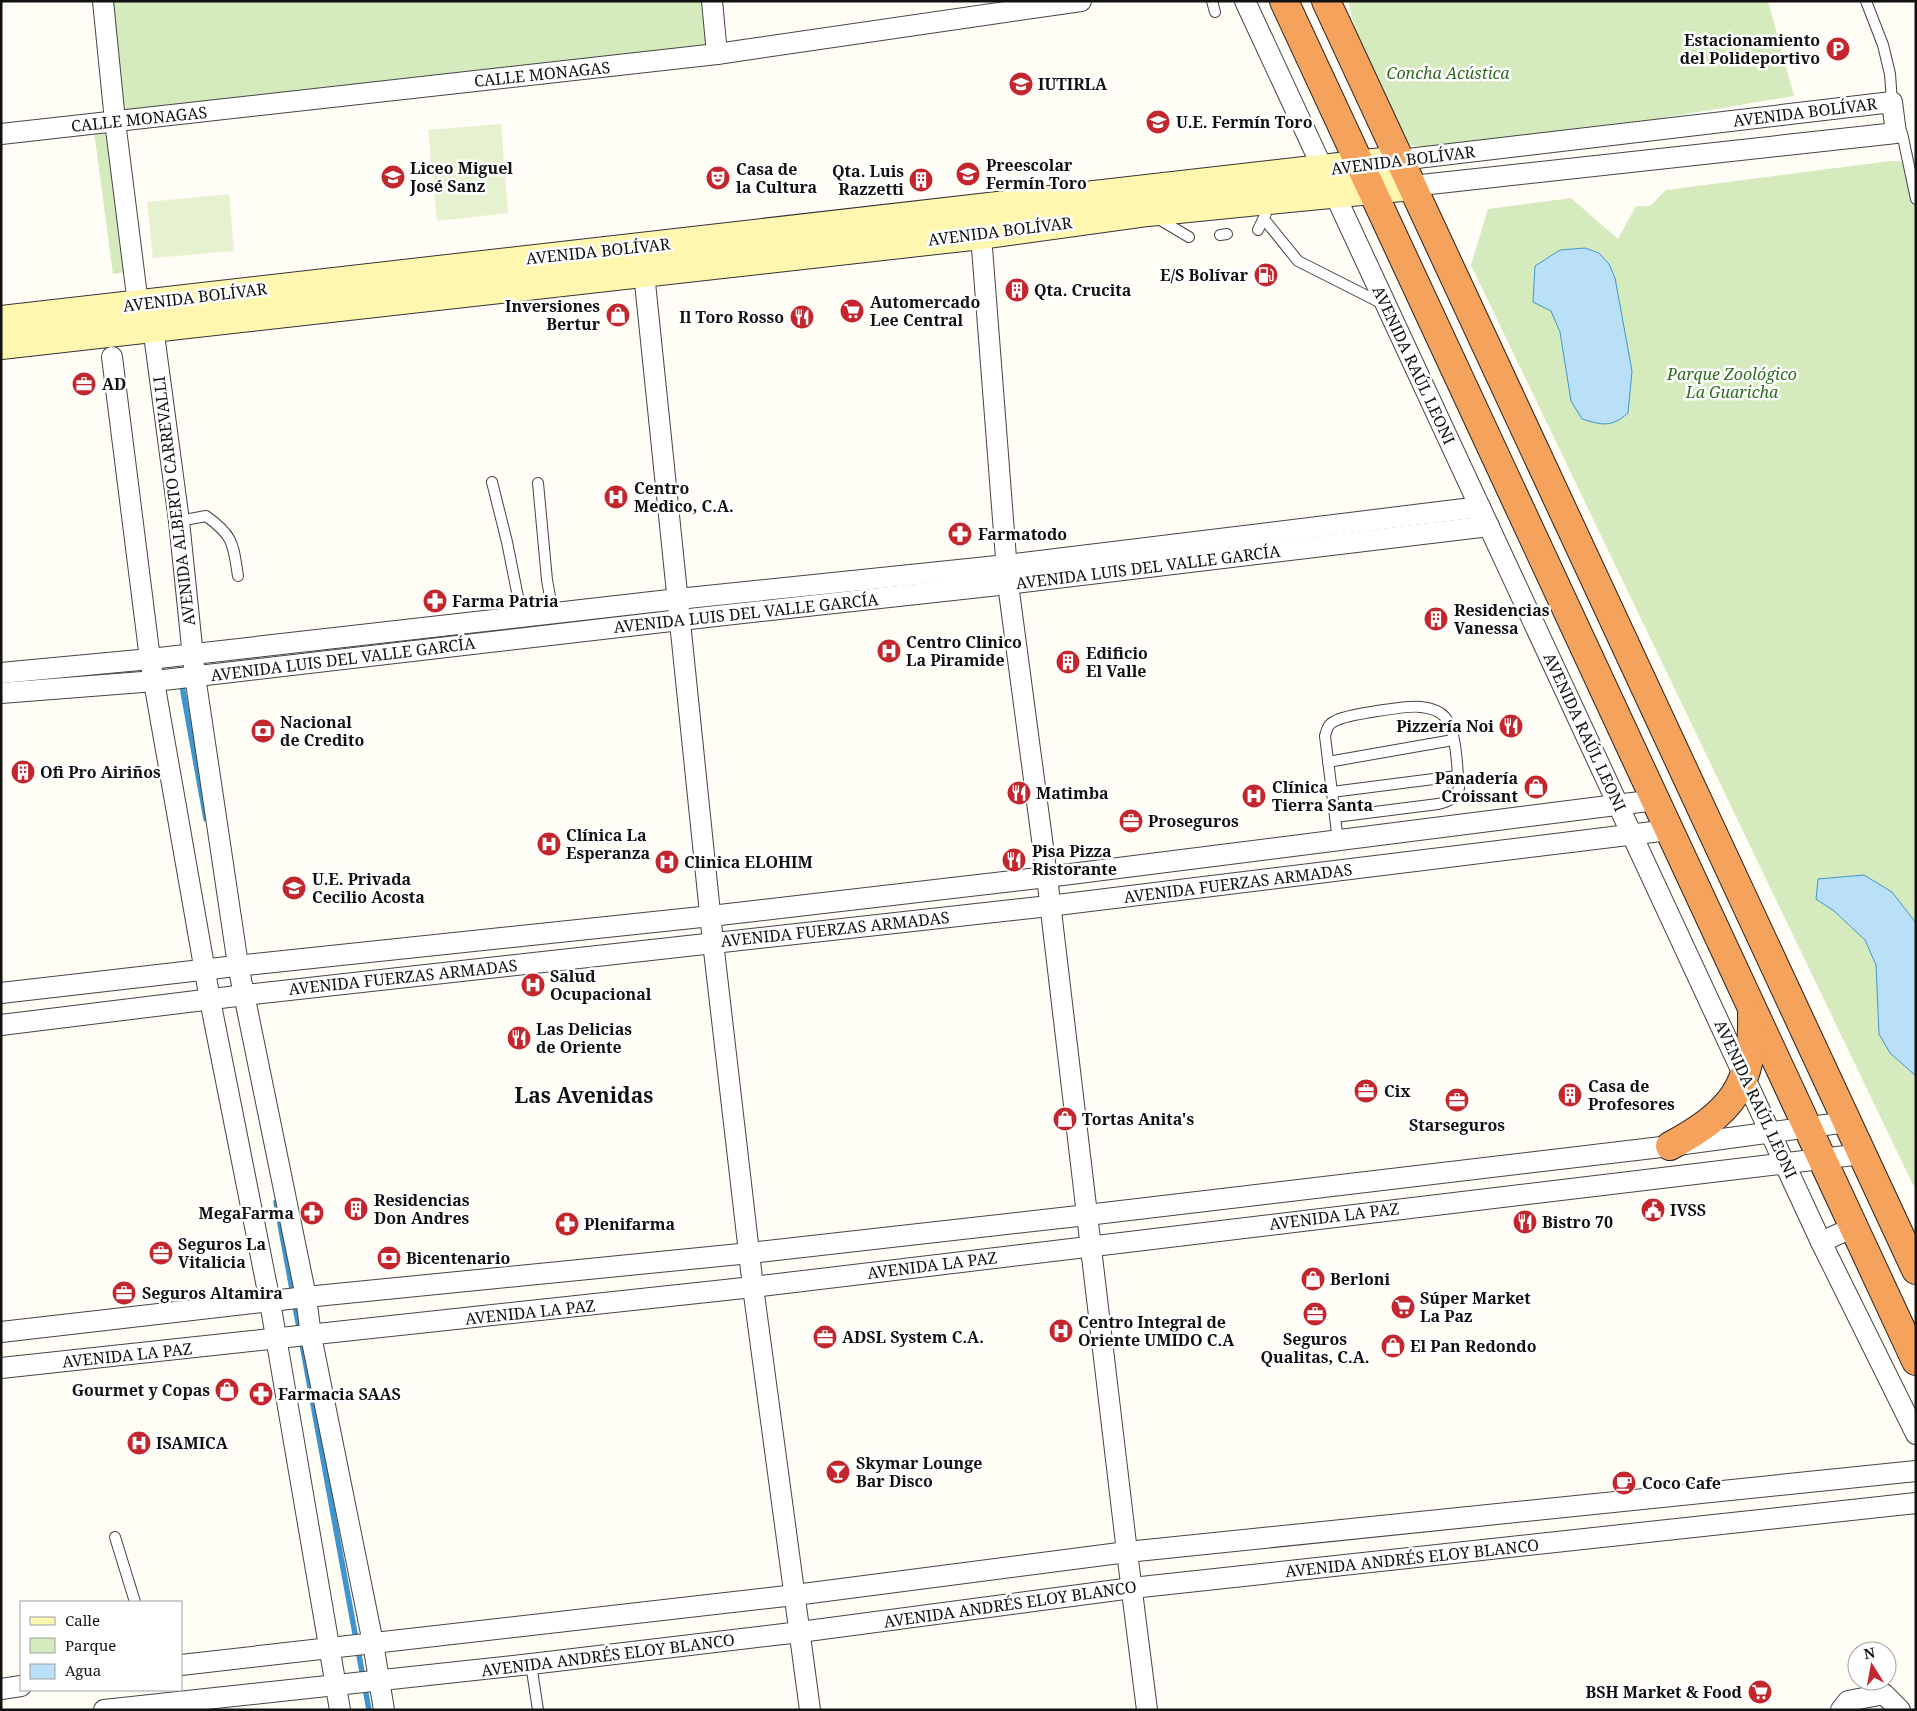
<svg xmlns="http://www.w3.org/2000/svg" width="1917" height="1711" viewBox="0 0 1917 1711" font-family="'Noto Serif',serif">
  <style>
    .green { fill: #d5ebbd }
    .pitch { fill: #e6f2cf }
    .water { fill: #b9e0f7; stroke: #3f96cf }
    .lines { fill: none; stroke-linecap: round; stroke-linejoin: round }
    .stream { stroke: #3f96cf; stroke-width: 5.5 }
    .lane-casing { stroke: #444; stroke-width: 12 }
    .street-casing { stroke: #444; stroke-width: 22 }
    .secondary-casing { stroke: #333; stroke-width: 30 }
    .highway-casing { stroke: #222; stroke-width: 30 }
    .lane { stroke: #fff; stroke-width: 10 }
    .street { stroke: #fff; stroke-width: 20 }
    .secondary { stroke: #fff6b0; stroke-width: 28 }
    .highway { stroke: #f5a25d; stroke-width: 28 }
    .labels { text-anchor: middle; stroke-width: 5; stroke-linejoin: round; paint-order: stroke }
    .poi-label { font-size: 16px; font-weight: bold; fill: #111; stroke: #fff; text-anchor: start }
    .park-label { font-size: 16px; font-style: italic; fill: #2f6b1f; stroke: #fff }
    .street-label { font-size: 16px; fill: #111; stroke: #fff }
    .district-label { font-size: 21px; font-weight: bold; fill: #111; stroke: #fff }
  </style>
  <rect width="100%" height="100%" fill="#fffdf5"/>
  <g class="green">
    <path d="M103,1H711L717,54L115,121L134,271L113,274L93,124L115,121Z"/>
    <path d="M1348,1H1768L1794,96L1610,127L1425,148L1405,144L1364,66Z"/>
    <path d="M1890,161L1916,162V1191L1471,265L1488,209L1571,198L1618,239L1636,206H1650L1666,190Z"/>
  </g>
  <g class="pitch">
    <path d="M501,124L508,213L437,221L428,130Z"/>
    <path d="M229,194L234,251L153,258L147,202Z"/>
  </g>
  <g class="water">
    <path d="M1585,248L1599,253L1609,264L1615,278L1632,371L1628,413C1611,428 1602,425 1582,419L1571,401L1560,332L1551,311L1533,302L1535,266L1560,250Z"/>
    <path d="M1864,875L1892,892L1916,923V1076L1890,1053L1879,1034L1876,965L1865,940L1834,911L1816,899L1818,879Z"/>
  </g>
  <g class="lines">
    <g class="stream">
      <path d="M182,686L206,819"/>
      <path d="M276,1202L369,1710"/>
    </g>
    <defs>
      <g id="lane">
        <path d="M1212,1L1215,12"/>
        <path d="M1866,1L1883,45L1890,74L1892,102"/>
        <path d="M1902,133L1916,199"/>
        <path d="M1157,218L1189,237"/>
        <path d="M1264,219L1298,261L1383,304"/>
        <path d="M1258,230L1266,213"/>
        <path d="M1220,235L1227,234"/>
        <path d="M492,482L507,542L522,617"/>
        <path d="M538,483L547,580L553,613"/>
        <path d="M179,521L206,516C234,536 233,544 238,576"/>
        <path d="M1328,762L1453,740"/>
        <path d="M1332,792L1457,776"/>
        <path d="M1335,817L1438,804C1450,801 1455,799 1459,788C1457,769 1457,731 1445,717C1439,710 1430,708 1421,707C1410,705 1344,715 1335,721C1328,724 1327,729 1325,736L1338,841"/>
        <path d="M115,1537L135,1602"/>
        <path d="M531,1664L538,1710"/>
      </g>
      <g id="street">
        <path d="M103,1L115,121L138,304"/>
        <path d="M712,1L717,54"/>
        <path d="M1245,1L1821,1242L1916,1434"/>
        <path d="M1,134L717,54L1081,1"/>
        <path d="M1400,160L1892,102L1896,133L1412,186"/>
        <path d="M981,235L1008,584L1047,877L1127,1552L1147,1710"/>
        <path d="M644,273L713,942L753,1287L810,1710"/>
        <path d="M153,327L179,521L195,676L238,965L306,1297L311,1336L373,1643L384,1710"/>
        <path d="M112,357L150,659L210,1000L270,1302L340,1710"/>
        <path d="M1,673L150,659L678,599L1007,565L1480,507"/>
        <path d="M1,693L155,681L680,620L1008,584L1489,526"/>
        <path d="M1,993L236,966L711,916L1047,877L1656,800"/>
        <path d="M1,1025L245,995L1049,906L1669,830"/>
        <path d="M1821,1242L1854,1227"/>
        <path d="M1,1332L306,1297L750,1253L1087,1215L1670,1146L1847,1122"/>
        <path d="M1,1368L753,1287L1862,1154"/>
        <path d="M181,1665L795,1595L1127,1552L1916,1471"/>
        <path d="M1,1689L21,1686"/>
        <path d="M104,1710L531,1664L800,1632L1132,1588L1916,1503"/>
        <path d="M1841,1710L1848,1701L1884,1694L1900,1710"/>
      </g>
      <g id="secondary">
        <path d="M1,320L1400,160"/>
        <path d="M1,345L981,235L1148,212L1412,186"/>
      </g>
      <g id="highway">
        <path d="M1284,1L1916,1361"/>
        <path d="M1326,1L1916,1270"/>
        <path d="M1670,1146C1731,1113 1754,1086 1752,1015"/>
      </g>
    </defs>
    <use href="#lane" class="lane-casing"/>
    <use href="#street" class="street-casing"/>
    <use href="#secondary" class="secondary-casing"/>
    <use href="#highway" class="highway-casing"/>
    <use href="#lane" class="lane"/>
    <use href="#street" class="street"/>
    <use href="#secondary" class="secondary"/>
    <use href="#highway" class="highway"/>
  </g>
  <defs>
    <symbol id="parking-disc" viewBox="-11 -11 22 22"><circle r="9.5" fill="#c4262e" stroke="#fff"/><path d="M-3.5-5.5H1a3.5 3.5 0 0 1 0 7H-1V5.5H-3.5ZM-1-3.4V-.6H.8a1.4 1.4 0 0 0 0-2.8Z" fill="#fff"/></symbol>
    <symbol id="university-disc" viewBox="-11 -11 22 22"><circle r="9.5" fill="#c4262e" stroke="#fff"/><path d="M0-5L7-2L0 1L-7-2ZM-4 1L0 2.5L4 1V4Q0 6-4 4Z" fill="#fff"/></symbol>
    <symbol id="school-disc" viewBox="-11 -11 22 22"><circle r="9.5" fill="#c4262e" stroke="#fff"/><path d="M0-5L7-2L0 1L-7-2ZM-4 1L0 2.5L4 1V4Q0 6-4 4Z" fill="#fff"/></symbol>
    <symbol id="theatre-disc" viewBox="-11 -11 22 22"><circle r="9.5" fill="#c4262e" stroke="#fff"/><path d="M-5-5.5Q0-4 5-5.5V0Q5 5 0 6Q-5 5-5 0ZM-3.3-2.5H-1v1.5H-3.3ZM1-2.5H3.3v1.5H1ZM-2.8 1Q0 5.5 2.8 1Z" fill="#fff"/></symbol>
    <symbol id="building-disc" viewBox="-11 -11 22 22"><circle r="9.5" fill="#c4262e" stroke="#fff"/><path d="M-4-6H4V6H1V3H-1V6H-4ZM-2.5-4.3h1.7v1.8h-1.7ZM.8-4.3h1.7v1.8H.8ZM-2.5-1h1.7V.8h-1.7ZM.8-1h1.7V.8H.8Z" fill="#fff"/></symbol>
    <symbol id="fuel-disc" viewBox="-11 -11 22 22"><circle r="9.5" fill="#c4262e" stroke="#fff"/><path d="M-5.5-6h7V0h2V4h1.3V-2.5L3-4.5l.8-.8L6-3V5H2.5V1h-1V6h-7ZM-4.2-4.7v3.2H.2V-4.7Z" fill="#fff"/></symbol>
    <symbol id="supermarket-disc" viewBox="-11 -11 22 22"><circle r="9.5" fill="#c4262e" stroke="#fff"/><path d="M-6-5.5h2.5l.6 2H6L4.5 2H-2.5L-4.4-4H-6ZM-1.5 3.2a1.3 1.3 0 1 0 .1 0ZM3 3.2a1.3 1.3 0 1 0 .1 0Z" fill="#fff"/></symbol>
    <symbol id="shop-disc" viewBox="-11 -11 22 22"><circle r="9.5" fill="#c4262e" stroke="#fff"/><path d="M-5-2.5h2.3a2.7 3.5 0 0 1 5.4 0H5L5.5 6h-11ZM-1.5-2.5h3a1.5 2.3 0 0 0-3 0Z" fill="#fff"/></symbol>
    <symbol id="restaurant-disc" viewBox="-11 -11 22 22"><circle r="9.5" fill="#c4262e" stroke="#fff"/><path d="M-5-6h1v4h1v-4h1v4h1v-4h1v5L-1.5 .5V6h-2V.5L-5-1ZM5-6V6H3V1.5H1.5Q1.5-4 5-6Z" fill="#fff"/></symbol>
    <symbol id="office-disc" viewBox="-11 -11 22 22"><circle r="9.5" fill="#c4262e" stroke="#fff"/><path d="M-6-3h4V-5.5h4V-3h4V5H-6ZM-1-4.5V-3h2v-1.5ZM-6 0V1H6V0Z" fill="#fff"/></symbol>
    <symbol id="hospital-disc" viewBox="-11 -11 22 22"><circle r="9.5" fill="#c4262e" stroke="#fff"/><path d="M-5-5h3v3.5h4V-5h3V5h-3V1.5h-4V5h-3Z" fill="#fff"/></symbol>
    <symbol id="pharmacy-disc" viewBox="-11 -11 22 22"><circle r="9.5" fill="#c4262e" stroke="#fff"/><path d="M-2-6h4v4h4v4h-4v4h-4v-4h-4v-4h4Z" fill="#fff"/></symbol>
    <symbol id="bank-disc" viewBox="-11 -11 22 22"><circle r="9.5" fill="#c4262e" stroke="#fff"/><path d="M-6-4H6V4H-6ZM0-2.3a2.3 2.3 0 1 0 0 4.6a2.3 2.3 0 1 0 0-4.6Z" fill="#fff"/></symbol>
    <symbol id="civic-disc" viewBox="-11 -11 22 22"><circle r="9.5" fill="#c4262e" stroke="#fff"/><path d="M-.6-6.5H3V-4.5H.6V-3L4-1V1h2V6H-6V1h2V-1L-.6-3ZM-1.2 2.5V6h2.4V2.5Z" fill="#fff"/></symbol>
    <symbol id="bar-disc" viewBox="-11 -11 22 22"><circle r="9.5" fill="#c4262e" stroke="#fff"/><path d="M-6-5H6L.8 .8V4.5H3.5V6h-7V4.5H-.8V.8Z" fill="#fff"/></symbol>
    <symbol id="cafe-disc" viewBox="-11 -11 22 22"><circle r="9.5" fill="#c4262e" stroke="#fff"/><path d="M-5.5-4.5H6V0H3Q3 3.5 0 3.5H-2.5Q-5.5 3.5-5.5 0ZM3-3.2v2h1.7v-2ZM-6 4.5H4V6H-6Z" fill="#fff"/></symbol>
  </defs>
  <g fill-rule="evenodd">
    <use href="#parking-disc" x="1824" y="35" width="28" height="28"/>
    <use href="#university-disc" x="1007" y="70" width="28" height="28"/>
    <use href="#school-disc" x="1144" y="108" width="28" height="28"/>
    <use href="#school-disc" x="954" y="160" width="28" height="28"/>
    <use href="#school-disc" x="379" y="163" width="28" height="28"/>
    <use href="#theatre-disc" x="704" y="164" width="28" height="28"/>
    <use href="#building-disc" x="907" y="166" width="28" height="28"/>
    <use href="#fuel-disc" x="1252" y="261" width="28" height="28"/>
    <use href="#building-disc" x="1003" y="276" width="28" height="28"/>
    <use href="#supermarket-disc" x="838" y="297" width="28" height="28"/>
    <use href="#shop-disc" x="604" y="301" width="28" height="28"/>
    <use href="#restaurant-disc" x="788" y="303" width="28" height="28"/>
    <use href="#office-disc" x="70" y="370" width="28" height="28"/>
    <use href="#hospital-disc" x="602" y="483" width="28" height="28"/>
    <use href="#pharmacy-disc" x="946" y="520" width="28" height="28"/>
    <use href="#pharmacy-disc" x="421" y="587" width="28" height="28"/>
    <use href="#building-disc" x="1422" y="605" width="28" height="28"/>
    <use href="#hospital-disc" x="875" y="637" width="28" height="28"/>
    <use href="#building-disc" x="1054" y="648" width="28" height="28"/>
    <use href="#restaurant-disc" x="1497" y="712" width="28" height="28"/>
    <use href="#bank-disc" x="249" y="717" width="28" height="28"/>
    <use href="#building-disc" x="9" y="758" width="28" height="28"/>
    <use href="#shop-disc" x="1522" y="773" width="28" height="28"/>
    <use href="#restaurant-disc" x="1005" y="779" width="28" height="28"/>
    <use href="#hospital-disc" x="1240" y="782" width="28" height="28"/>
    <use href="#office-disc" x="1117" y="807" width="28" height="28"/>
    <use href="#hospital-disc" x="535" y="830" width="28" height="28"/>
    <use href="#restaurant-disc" x="1000" y="846" width="28" height="28"/>
    <use href="#hospital-disc" x="653" y="848" width="28" height="28"/>
    <use href="#school-disc" x="280" y="874" width="28" height="28"/>
    <use href="#hospital-disc" x="519" y="971" width="28" height="28"/>
    <use href="#restaurant-disc" x="505" y="1024" width="28" height="28"/>
    <use href="#office-disc" x="1352" y="1077" width="28" height="28"/>
    <use href="#building-disc" x="1556" y="1081" width="28" height="28"/>
    <use href="#office-disc" x="1443" y="1086" width="28" height="28"/>
    <use href="#shop-disc" x="1051" y="1105" width="28" height="28"/>
    <use href="#building-disc" x="342" y="1195" width="28" height="28"/>
    <use href="#civic-disc" x="1639" y="1196" width="28" height="28"/>
    <use href="#pharmacy-disc" x="298" y="1199" width="28" height="28"/>
    <use href="#restaurant-disc" x="1511" y="1208" width="28" height="28"/>
    <use href="#pharmacy-disc" x="553" y="1210" width="28" height="28"/>
    <use href="#office-disc" x="147" y="1239" width="28" height="28"/>
    <use href="#bank-disc" x="375" y="1244" width="28" height="28"/>
    <use href="#shop-disc" x="1299" y="1265" width="28" height="28"/>
    <use href="#office-disc" x="110" y="1279" width="28" height="28"/>
    <use href="#supermarket-disc" x="1389" y="1293" width="28" height="28"/>
    <use href="#office-disc" x="1301" y="1300" width="28" height="28"/>
    <use href="#hospital-disc" x="1047" y="1317" width="28" height="28"/>
    <use href="#office-disc" x="811" y="1323" width="28" height="28"/>
    <use href="#shop-disc" x="1379" y="1332" width="28" height="28"/>
    <use href="#shop-disc" x="213" y="1376" width="28" height="28"/>
    <use href="#pharmacy-disc" x="247" y="1380" width="28" height="28"/>
    <use href="#hospital-disc" x="125" y="1429" width="28" height="28"/>
    <use href="#bar-disc" x="824" y="1458" width="28" height="28"/>
    <use href="#cafe-disc" x="1610" y="1469" width="28" height="28"/>
    <use href="#supermarket-disc" x="1746" y="1678" width="28" height="28"/>
  </g>
  <g class="labels">
    <g class="poi-label">
      <text x="1820" y="46" text-anchor="end">Estacionamiento<tspan x="1820" dy="18">del Polideportivo</tspan></text>
      <text x="1038" y="90">IUTIRLA</text>
      <text x="1176" y="128">U.E. Fermín Toro</text>
      <text x="986" y="171">Preescolar<tspan x="986" dy="18">Fermín Toro</tspan></text>
      <text x="410" y="174">Liceo Miguel<tspan x="410" dy="18">José Sanz</tspan></text>
      <text x="736" y="175">Casa de<tspan x="736" dy="18">la Cultura</tspan></text>
      <text x="904" y="177" text-anchor="end">Qta. Luis<tspan x="904" dy="18">Razzetti</tspan></text>
      <text x="1248" y="281" text-anchor="end">E/S Bolívar</text>
      <text x="1034" y="296">Qta. Crucita</text>
      <text x="870" y="308">Automercado<tspan x="870" dy="18">Lee Central</tspan></text>
      <text x="600" y="312" text-anchor="end">Inversiones<tspan x="600" dy="18">Bertur</tspan></text>
      <text x="784" y="323" text-anchor="end">Il Toro Rosso</text>
      <text x="102" y="390">AD</text>
      <text x="634" y="494">Centro<tspan x="634" dy="18">Medico, C.A.</tspan></text>
      <text x="978" y="540">Farmatodo</text>
      <text x="452" y="607">Farma Patria</text>
      <text x="1454" y="616">Residencias<tspan x="1454" dy="18">Vanessa</tspan></text>
      <text x="906" y="648">Centro Clinico<tspan x="906" dy="18">La Piramide</tspan></text>
      <text x="1086" y="659">Edificio<tspan x="1086" dy="18">El Valle</tspan></text>
      <text x="280" y="728">Nacional<tspan x="280" dy="18">de Credito</tspan></text>
      <text x="1494" y="732" text-anchor="end">Pizzería Noi</text>
      <text x="40" y="778">Ofi Pro Airiños</text>
      <text x="1518" y="784" text-anchor="end">Panadería<tspan x="1518" dy="18">Croissant</tspan></text>
      <text x="1272" y="793">Clínica<tspan x="1272" dy="18">Tierra Santa</tspan></text>
      <text x="1036" y="799">Matimba</text>
      <text x="1148" y="827">Proseguros</text>
      <text x="566" y="841">Clínica La<tspan x="566" dy="18">Esperanza</tspan></text>
      <text x="1032" y="857">Pisa Pizza<tspan x="1032" dy="18">Ristorante</tspan></text>
      <text x="684" y="868">Clinica ELOHIM</text>
      <text x="312" y="885">U.E. Privada<tspan x="312" dy="18">Cecilio Acosta</tspan></text>
      <text x="550" y="982">Salud<tspan x="550" dy="18">Ocupacional</tspan></text>
      <text x="536" y="1035">Las Delicias<tspan x="536" dy="18">de Oriente</tspan></text>
      <text x="1588" y="1092">Casa de<tspan x="1588" dy="18">Profesores</tspan></text>
      <text x="1384" y="1097">Cix</text>
      <text x="1082" y="1125">Tortas Anita's</text>
      <text x="1457" y="1131" text-anchor="middle">Starseguros</text>
      <text x="374" y="1206">Residencias<tspan x="374" dy="18">Don Andres</tspan></text>
      <text x="1670" y="1216">IVSS</text>
      <text x="294" y="1219" text-anchor="end">MegaFarma</text>
      <text x="1542" y="1228">Bistro 70</text>
      <text x="584" y="1230">Plenifarma</text>
      <text x="178" y="1250">Seguros La<tspan x="178" dy="18">Vitalicia</tspan></text>
      <text x="406" y="1264">Bicentenario</text>
      <text x="1330" y="1285">Berloni</text>
      <text x="142" y="1299">Seguros Altamira</text>
      <text x="1420" y="1304">Súper Market<tspan x="1420" dy="18">La Paz</tspan></text>
      <text x="1078" y="1328">Centro Integral de<tspan x="1078" dy="18">Oriente UMIDO C.A</tspan></text>
      <text x="842" y="1343">ADSL System C.A.</text>
      <text x="1315" y="1345" text-anchor="middle">Seguros<tspan x="1315" dy="18">Qualitas, C.A.</tspan></text>
      <text x="1410" y="1352">El Pan Redondo</text>
      <text x="210" y="1396" text-anchor="end">Gourmet y Copas</text>
      <text x="278" y="1400">Farmacia SAAS</text>
      <text x="156" y="1449">ISAMICA</text>
      <text x="856" y="1469">Skymar Lounge<tspan x="856" dy="18">Bar Disco</tspan></text>
      <text x="1642" y="1489">Coco Cafe</text>
      <text x="1742" y="1698" text-anchor="end">BSH Market &amp; Food</text>
    </g>
    <g class="park-label">
      <text x="1448" y="79">Concha Acústica</text>
      <text x="1732" y="380">Parque Zoológico<tspan x="1732" dy="18">La Guaricha</tspan></text>
    </g>
    <g class="street-label">
      <text transform="translate(542 74) rotate(-6)" y="6">CALLE MONAGAS</text>
      <text transform="translate(1805 112) rotate(-7)" y="6">AVENIDA BOLÍVAR</text>
      <text transform="translate(139 119) rotate(-6)" y="6">CALLE MONAGAS</text>
      <text transform="translate(1403 160) rotate(-7)" y="6">AVENIDA BOLÍVAR</text>
      <text transform="translate(1000 231) rotate(-7)" y="6">AVENIDA BOLÍVAR</text>
      <text transform="translate(598 251) rotate(-6)" y="6">AVENIDA BOLÍVAR</text>
      <text transform="translate(195 297) rotate(-7)" y="6">AVENIDA BOLÍVAR</text>
      <text transform="translate(1414 365) rotate(65)" y="6">AVENIDA RAÚL LEONI</text>
      <text transform="translate(174 501) rotate(-97)" y="6">AVENIDA ALBERTO CARREVALLI</text>
      <text transform="translate(1148 567) rotate(-7)" y="6">AVENIDA LUIS DEL VALLE GARCÍA</text>
      <text transform="translate(746 613) rotate(-6)" y="6">AVENIDA LUIS DEL VALLE GARCÍA</text>
      <text transform="translate(343 659) rotate(-7)" y="6">AVENIDA LUIS DEL VALLE GARCÍA</text>
      <text transform="translate(1585 732) rotate(65)" y="6">AVENIDA RAÚL LEONI</text>
      <text transform="translate(1238 883) rotate(-7)" y="6">AVENIDA FUERZAS ARMADAS</text>
      <text transform="translate(835 929) rotate(-6)" y="6">AVENIDA FUERZAS ARMADAS</text>
      <text transform="translate(403 977) rotate(-6)" y="6">AVENIDA FUERZAS ARMADAS</text>
      <text transform="translate(1756 1099) rotate(65)" y="6">AVENIDA RAÚL LEONI</text>
      <text transform="translate(1334 1216) rotate(-7)" y="6">AVENIDA LA PAZ</text>
      <text transform="translate(932 1265) rotate(-7)" y="6">AVENIDA LA PAZ</text>
      <text transform="translate(530 1312) rotate(-6)" y="6">AVENIDA LA PAZ</text>
      <text transform="translate(127 1355) rotate(-6)" y="6">AVENIDA LA PAZ</text>
      <text transform="translate(1412 1558) rotate(-6)" y="6">AVENIDA ANDRÉS ELOY BLANCO</text>
      <text transform="translate(1010 1604) rotate(-8)" y="6">AVENIDA ANDRÉS ELOY BLANCO</text>
      <text transform="translate(608 1655) rotate(-7)" y="6">AVENIDA ANDRÉS ELOY BLANCO</text>
    </g>
    <g class="district-label">
      <text x="584" y="1103">Las Avenidas</text>
    </g>
  </g>
  <rect width="1917" height="1711" fill="none" stroke="#111111" stroke-width="5"/>
  <rect x="20" y="1601" width="162" height="90" fill="#ffffff" stroke="#a0a0a0"/>
  <rect x="30" y="1617" width="25" height="8" fill="#fff6b0" stroke="#a0a0a0"/>
  <text x="65" y="1626" font-size="15" fill="#111111">Calle</text>
  <rect x="30" y="1638" width="25" height="15" fill="#d5ebbd" stroke="#a0a0a0"/>
  <text x="65" y="1651" font-size="15" fill="#111111">Parque</text>
  <rect x="30" y="1664" width="25" height="15" fill="#b9e0f7" stroke="#a0a0a0"/>
  <text x="65" y="1676" font-size="15" fill="#111111">Agua</text>
  <g transform="translate(1872 1666) rotate(349)"><circle r="24" fill="#ffffff" stroke="#a0a0a0"/>
  <path d="M0-4L9 19L0 12L-9 19Z" fill="#c4262e"/>
  <text y="-8" font-size="14" font-weight="bold" text-anchor="middle" fill="#111111">N</text>
  </g>
</svg>
